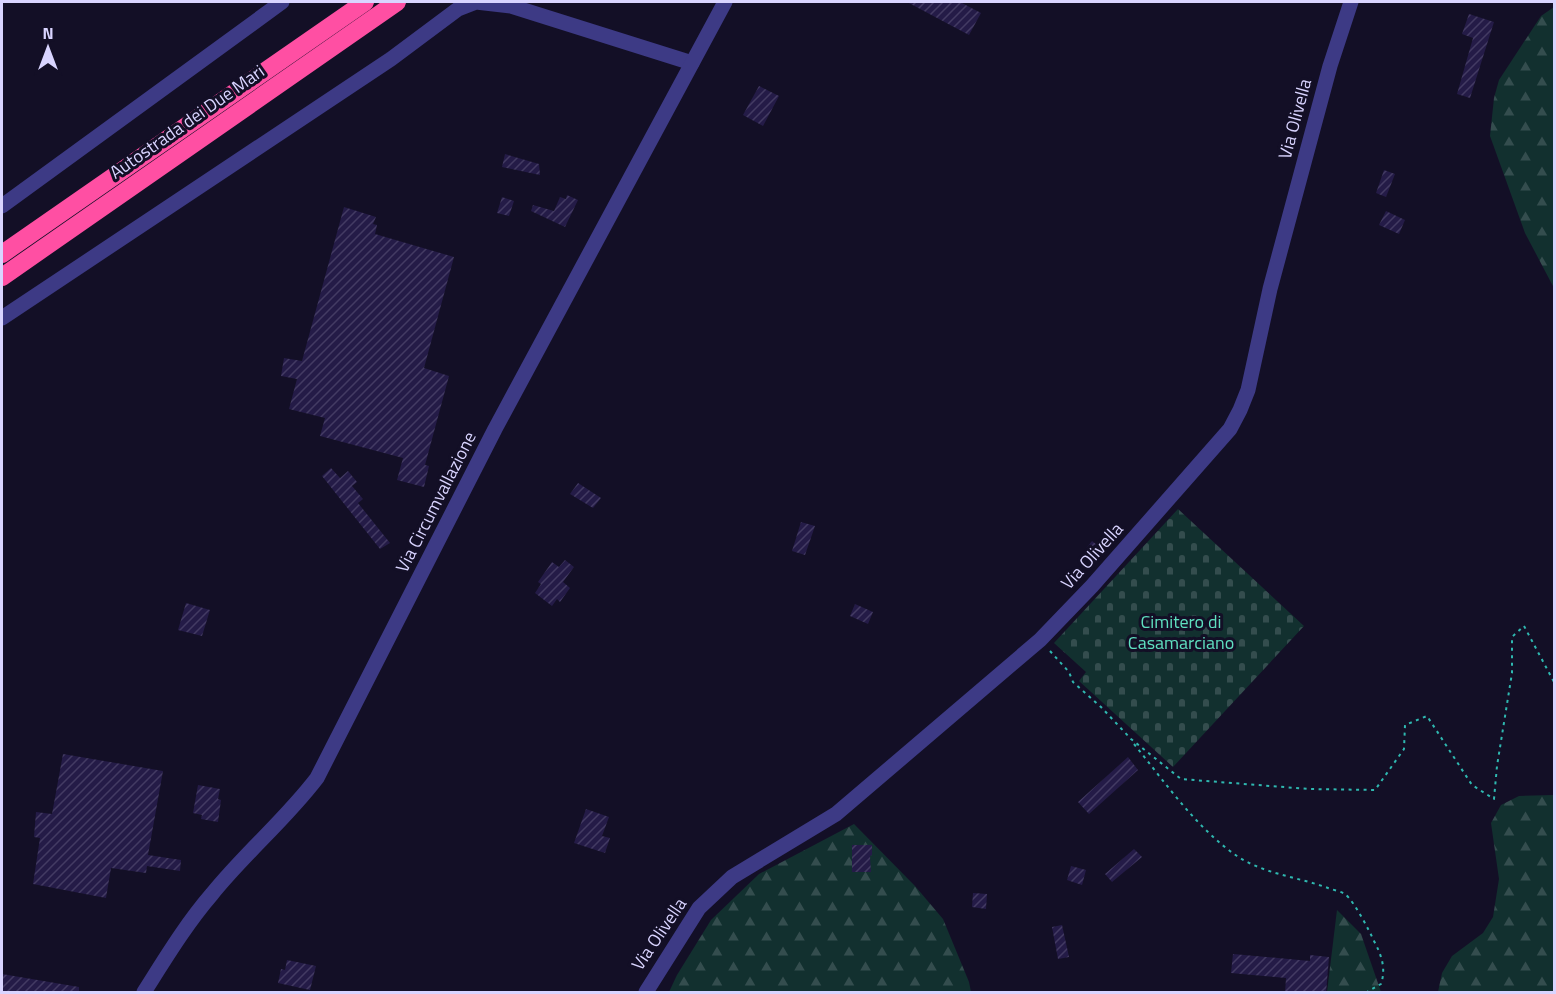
<svg xmlns="http://www.w3.org/2000/svg" width="1556" height="994" viewBox="0 0 1556 994" font-family="'Titillium Web',sans-serif">
  <style>
    .forest { fill: url(#forest-firs) }
    .cemetery { fill: url(#cemetery-stones) }
    .building { fill: url(#building-hatch) }
    .lines { fill: none; stroke-linecap: round; stroke-linejoin: round }
    .path { stroke: #2fb8b0; stroke-width: 2; stroke-dasharray: 3 4.5; stroke-linecap: butt }
    .minor { stroke: #3d3a85; stroke-width: 15 }
    .highway { stroke: #ff4fa3; stroke-width: 18 }
    .labels { text-anchor: middle; stroke-width: 6; stroke-linejoin: round; paint-order: stroke }
    .street-label { font-size: 18px; fill: #d9d4ff; stroke: #130f26 }
    .park-label { font-size: 18px; fill: #5fe0c0; stroke: #130f26 }
  </style>
  <defs>
    <pattern id="forest-firs" width="22" height="20" patternUnits="userSpaceOnUse" patternTransform="scale(1.5)"><rect width="22" height="20" fill="#12302f"/><path d="M5 1l3.5 6h-7zM16 11l3.5 6h-7z" fill="#344d4e"/></pattern>
    <pattern id="cemetery-stones" width="16" height="16" patternUnits="userSpaceOnUse" patternTransform="scale(1.5)"><rect width="16" height="16" fill="#12302f"/><path d="M2 7V4a2 2 0 0 1 4 0v3zM10 15v-3a2 2 0 0 1 4 0v3z" fill="#344d4e"/></pattern>
    <pattern id="building-hatch" width="6" height="6" patternUnits="userSpaceOnUse" patternTransform="scale(1.5)"><rect width="6" height="6" fill="#241b47"/><path d="M-1 1l2-2M0 6l6-6M5 7l2-2" fill="none" stroke="#433b63"/></pattern>
  </defs>
  <rect width="100%" height="100%" fill="#130f26"/>
  <g class="forest">
    <path d="M1554,7V288L1525,233L1490,136L1494,98L1499,80L1541,16Z"/>
    <path d="M1554,795V992H1438L1442,973L1452,956L1483,933L1493,917L1499,879L1491,823L1501,805L1519,796Z"/>
    <path d="M854,824L915,886L943,919L969,982L971,992H669L677,975L711,920L759,874Z"/>
    <path d="M1337,910L1361,934L1381,992H1327Z"/>
  </g>
  <path class="cemetery" d="M1178,509L1304,626L1173,767L1079,681L1086,672L1054,643Z"/>
  <g class="building">
    <path d="M907,2H960L981,13L969,35Z"/>
    <path d="M1469,14L1494,22L1470,98L1457,94L1473,38L1462,34Z"/>
    <path d="M759,86L779,96L763,126L743,115Z"/>
    <path d="M505,154L539,164L540,175L502,167Z"/>
    <path d="M1384,170L1395,174L1386,197L1376,193Z"/>
    <path d="M567,195L578,200L565,227L531,211L533,205L554,211L560,197L566,199Z"/>
    <path d="M502,197L514,201L509,216L497,213Z"/>
    <path d="M344,207L376,217L373,224L377,225L375,234L454,257L424,368L449,376L425,465L429,466L424,487L397,480L403,458L320,436L325,418L289,409L297,379L281,376L284,358L302,361Z"/>
    <path d="M1386,211L1405,220L1399,234L1379,225Z"/>
    <path d="M331,468L340,478L348,471L357,482L352,486L363,499L358,503L390,543L380,549L322,476Z"/>
    <path d="M578,483L601,498L593,508L570,494Z"/>
    <path d="M801,522L815,526L805,555L792,551Z"/>
    <path d="M1092,541L1101,548L1093,558L1084,551Z"/>
    <path d="M565,560L574,567L563,582L570,588L560,602L557,599L552,606L535,593L541,584L538,582L552,562L559,567Z"/>
    <path d="M186,603L210,610L202,636L178,630Z"/>
    <path d="M855,604L873,612L868,624L850,616Z"/>
    <path d="M63,754L163,771L148,855L181,860L180,871L147,866L146,873L111,868L106,898L33,884L40,838L34,837L36,812L52,814Z"/>
    <path d="M1128,757L1138,770L1089,814L1078,802Z"/>
    <path d="M198,785L220,789L218,799L221,800L218,822L201,819L202,815L193,813Z"/>
    <path d="M586,809L609,817L602,836L610,838L605,853L574,843Z"/>
    <path d="M852,845H872V855L870,856L871,872H852Z"/>
    <path d="M1134,849L1142,857L1112,882L1105,874Z"/>
    <path d="M1071,866L1086,870L1082,885L1067,880Z"/>
    <path d="M973,893L987,894L986,909L972,907Z"/>
    <path d="M1062,925L1069,957L1058,959L1052,927Z"/>
    <path d="M1233,954L1310,961V955L1329,957L1326,993H1285L1286,978L1231,973Z"/>
    <path d="M287,960L316,966L310,990L278,983L281,969L285,970Z"/>
    <path d="M2,974L79,987V993H2Z"/>
  </g>
  <g class="lines">
    <g class="path">
      <path d="M1050,651L1069,672L1073,682L1101,707L1131,739L1181,779L1309,789L1375,790L1404,749L1405,725L1427,716L1472,785L1494,799L1497,766L1512,673V637L1524,626L1554,682"/>
      <path d="M1134,744C1164,781 1197,829 1237,856C1264,874 1298,877 1328,888C1333,890 1340,891 1345,894C1354,901 1369,930 1374,941C1382,956 1386,969 1381,984L1367,992"/>
    </g>
    <g class="minor">
      <path d="M2,206L282,2"/>
      <path d="M2,318L391,59L458,9L476,2L511,6L692,63"/>
      <path d="M144,992C165,959 186,924 212,894C245,853 285,820 317,778L495,429L725,2"/>
      <path d="M646,992L699,908L732,877L836,814L1040,640L1092,586L1230,429L1240,410L1248,390L1270,289L1330,66L1351,2"/>
    </g>
    <g class="highway">
      <path d="M2,254L365,2"/>
      <path d="M2,277L397,2"/>
    </g>
  </g>
  <g class="labels">
    <g class="street-label">
      <text transform="translate(1295 119) rotate(-75)" y="6">Via Olivella</text>
      <text transform="translate(187 122) rotate(-35)" y="6">Autostrada dei Due Mari</text>
      <text transform="translate(436 502) rotate(-63)" y="6">Via Circumvallazione</text>
      <text transform="translate(1092 556) rotate(-48)" y="6">Via Olivella</text>
      <text transform="translate(659 934) rotate(-56)" y="6">Via Olivella</text>
    </g>
    <g class="park-label">
      <text x="1181" y="628">Cimitero di<tspan x="1181" dy="21">Casamarciano</tspan></text>
    </g>
  </g>
  <rect width="1556" height="994" fill="none" stroke="#d9d4ff" stroke-width="6"/>
  <g transform="translate(48 48)" stroke="#130f26" stroke-width="4.5" paint-order="stroke">
  <path d="M0-4.5L10 22L0 15L-10 22Z" fill="#d9d4ff"/>
  <text y="-9" font-size="16" font-weight="bold" text-anchor="middle" fill="#d9d4ff">N</text>
  </g>
</svg>
